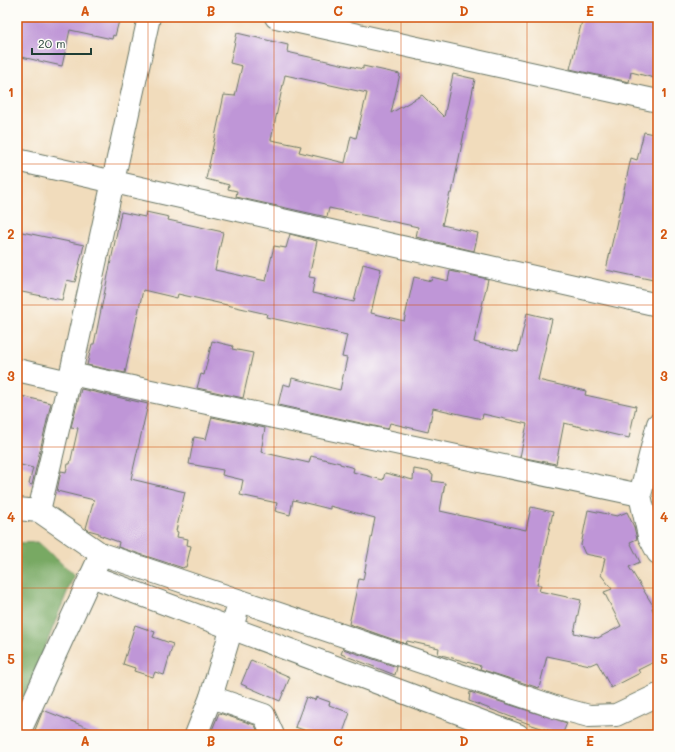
<svg xmlns="http://www.w3.org/2000/svg" width="675" height="752" viewBox="0 0 675 752" font-family="Mali,sans-serif">
  <style>
    .forest { fill: #78a964; stroke: #4c734c }
    .building { fill: #bf96d7; fill-rule: evenodd }
    .lines { fill: none; stroke-linecap: round; stroke-linejoin: round }
    .minor-casing { stroke: #687564; stroke-width: 24 }
    .tertiary-casing { stroke: #687564; stroke-width: 24 }
    .minor { stroke: #fff; stroke-width: 22 }
    .tertiary { stroke: #fff; stroke-width: 22 }
    .grid { fill: none; stroke: #d45610; stroke-width: 1; stroke-opacity: 0.55 }
    .neatline { fill: none; stroke: #d45610; stroke-width: 1.5 }
    .grid-label { font-size: 13px; text-anchor: middle; font-weight: bold; fill: #d45610 }
  </style>
  <rect width="100%" height="100%" fill="#fdfcf7"/>
  <filter id="ink" filterUnits="userSpaceOnUse"><feTurbulence type="fractalNoise" baseFrequency=".025" numOctaves="2"/><feDisplacementMap in="SourceGraphic" scale="8" xChannelSelector="R" yChannelSelector="G"/><feConvolveMatrix kernelMatrix="1 2 1 2 8 2 1 2 1" color-interpolation-filters="sRGB"/></filter>
  <filter id="wash" filterUnits="userSpaceOnUse"><feTurbulence type="fractalNoise" baseFrequency=".012" numOctaves="4" result="noise"/><feDisplacementMap in="SourceGraphic" scale="16" xChannelSelector="R" yChannelSelector="G"/><feGaussianBlur stdDeviation="0.9" result="paint"/><feColorMatrix in="noise" values="0 0 0 0 0 0 0 0 0 0 0 0 0 0 0 0 0 1.4 0 .05"/><feComposite in="paint" operator="in"/></filter>
  <g filter="url(#wash)">
    <rect width="100%" height="100%" fill="#f1dcbc"/>
    <path class="forest" d="M38,542L74,575L17,717V617L21,614L17,608V543Z"/>
    <g id="blocks">
      <g class="building">
        <path d="M17,17H120L115,36L113,35L112,39L70,30L62,66L17,56Z"/>
        <path d="M583,17H658V79L631,72L629,82L570,69Z"/>
        <path d="M237,33L288,45L287,52L363,69V66L400,74L391,113L422,95L444,117L453,74L475,79L452,193H450L442,225L478,233L474,251L416,237L418,227L329,208L327,217L236,197L237,191L228,189L229,185L206,179L224,95L235,96L242,66L230,63ZM285,75L367,93L356,138L351,136L345,163L299,152L301,146L271,140Z"/>
        <path d="M644,132L658,135V281L606,270L631,158L637,160Z"/>
        <path d="M121,212L145,217L146,212L169,217L168,220L223,232L215,270L266,281L274,246L286,248L290,234L317,241L309,277L315,278L312,293L354,302L363,264L381,269L371,313L404,321L414,277L431,281L432,277L448,281L450,271L488,279L474,342L518,352L527,313L552,319L538,380L586,391L585,395L636,406L629,438L564,423L556,464L520,457L527,424L483,414L482,419L433,408L428,432L390,423L388,429L278,405L283,384L290,386L292,378L340,390L347,358L342,357L347,335L266,317L267,314L178,294L177,298L143,290L125,373L87,365L92,344H94Z"/>
        <path d="M17,231L84,245L75,282L67,280L62,300L17,291Z"/>
        <path d="M212,341L233,346L232,349L253,353L243,398L197,388L201,374L204,375Z"/>
        <path d="M81,389L148,404L131,479L185,492L176,531L178,532L177,537L188,539L187,545L191,546L186,567H184L183,568L118,547L119,542L99,535V533L88,530L86,528L94,500L57,491L61,471L66,472L68,464H70L78,428L71,427Z"/>
        <path d="M17,395L51,403L32,485L29,484L33,468L17,464Z"/>
        <path d="M212,417L265,428L261,452L309,463L311,456L340,463V464L354,468L353,472L383,480L385,473L413,480L414,469L431,472V474L433,475L432,481L445,483L440,511L526,530L531,507L553,512L537,585H541L539,591L581,600L574,633L598,638L621,626L604,592L612,589L601,575L605,558L585,554L581,545L588,510L617,516L627,512L634,527L637,539L630,542L640,562L629,567L654,607L652,608L658,621V660L638,670L640,673L611,688L597,662L590,665L547,656L539,688L480,669L481,666L438,654L439,648L407,641L406,644L349,624L359,579L363,580L375,518L330,506V509L293,500L290,515L275,511L277,503L240,495L243,480L222,475L223,470L189,464L194,437L206,439Z"/>
        <path d="M135,625L155,632L153,637L173,644L164,675L155,672L153,677L134,671L135,668L123,664Z"/>
        <path d="M343,649L397,667L395,675L341,654Z"/>
        <path d="M251,660L290,677L280,701L241,684Z"/>
        <path d="M470,692L567,723L562,735L532,725L469,701Z"/>
        <path d="M306,697L315,700L316,697L330,702L329,705L350,713L342,735H318L295,727Z"/>
        <path d="M43,710L104,734V735H33Z"/>
        <path d="M219,713L255,725L259,735H210Z"/>
      </g>
    </g>
  </g>
  <g filter="url(#ink)">
    <use href="#blocks" fill-opacity="0" stroke="#687564" stroke-width="1"/>
    <g class="lines">
      <defs>
        <g id="minor">
          <path d="M17,160L658,305"/>
          <path d="M17,370L69,382L39,511"/>
          <path d="M71,374L640,495"/>
          <path d="M69,382L149,17"/>
          <path d="M658,424L640,495L649,536L658,553"/>
          <path d="M17,509L39,511L101,554L555,707L589,716L616,715L658,695"/>
          <path d="M91,576L518,735"/>
          <path d="M211,697L264,715L273,735"/>
          <path d="M18,735L97,563"/>
          <path d="M196,735L211,697L236,614"/>
        </g>
        <path id="tertiary" d="M276,17L658,101"/>
      </defs>
      <use href="#minor" class="minor-casing"/>
      <use href="#tertiary" class="tertiary-casing"/>
      <use href="#minor" class="minor"/>
      <use href="#tertiary" class="tertiary"/>
    </g>
  </g>
  <path class="grid" d="M148,17V735M274,17V735M401,17V735M527,17V735M17,164H658M17,305H658M17,447H658M17,588H658"/>
  <rect width="675" height="752" fill="none" stroke="#fdfcf7" stroke-width="44"/>
  <path d="M32 48v6h59v-6" fill="none" stroke="#1f3d34" stroke-width="2"/>
  <text x="38" y="48" font-size="12" fill="#1f3d34" stroke="#fdfcf7" stroke-width="3" paint-order="stroke">20 m</text>
  <rect x="22" y="22" width="631" height="708" class="neatline"/>
  <g class="grid-label">
    <text x="85" y="16">A</text>
    <text x="211" y="16">B</text>
    <text x="338" y="16">C</text>
    <text x="464" y="16">D</text>
    <text x="590" y="16">E</text>
    <text x="11" y="97">1</text>
    <text x="664" y="97">1</text>
    <text x="11" y="239">2</text>
    <text x="664" y="239">2</text>
    <text x="11" y="381">3</text>
    <text x="664" y="381">3</text>
    <text x="11" y="522">4</text>
    <text x="664" y="522">4</text>
    <text x="11" y="664">5</text>
    <text x="664" y="664">5</text>
    <text x="85" y="746">A</text>
    <text x="211" y="746">B</text>
    <text x="338" y="746">C</text>
    <text x="464" y="746">D</text>
    <text x="590" y="746">E</text>
  </g>
</svg>
